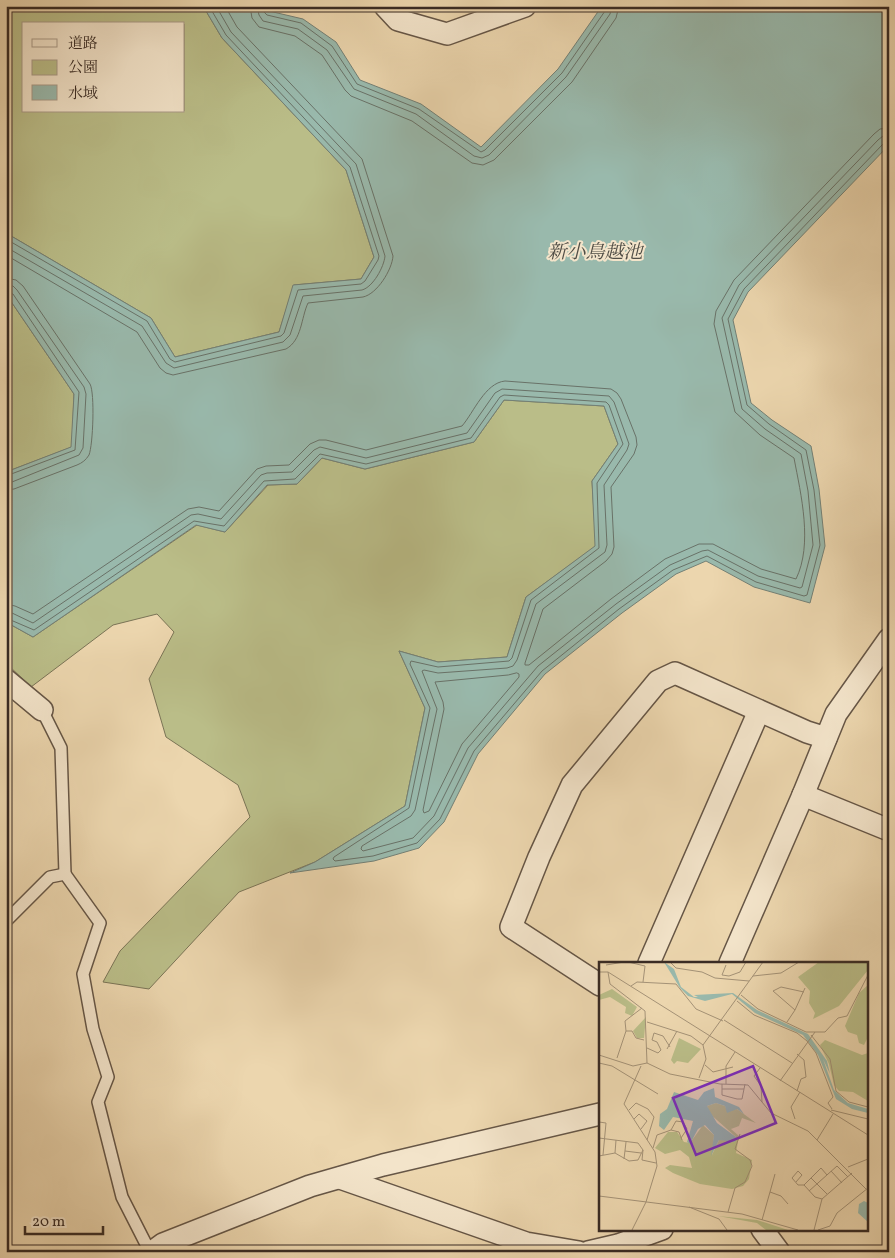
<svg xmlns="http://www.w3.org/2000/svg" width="895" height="1258" viewBox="0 0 895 1258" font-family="Vollkorn,'Noto Serif JP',serif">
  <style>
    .green { fill: #babd88; stroke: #7a7456; fill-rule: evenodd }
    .water { fill: #99b9ac; stroke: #738076 }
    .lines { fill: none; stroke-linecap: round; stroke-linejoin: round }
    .shore { stroke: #697268; stroke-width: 1 }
    .lane-casing { stroke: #665646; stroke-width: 14 }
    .street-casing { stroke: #665646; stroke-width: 24 }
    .lane { stroke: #f3e4ca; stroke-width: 11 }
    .street { stroke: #f3e4ca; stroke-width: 21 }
    .labels { text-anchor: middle; stroke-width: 4; stroke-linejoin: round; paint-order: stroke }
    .water-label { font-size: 19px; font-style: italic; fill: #514e46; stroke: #f3e4ca }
    .inset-road { fill: none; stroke: #a49277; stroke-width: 1 }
    .view { fill: #7b2cbf; fill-opacity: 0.15; stroke: #7b2cbf; stroke-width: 2.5 }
    .inset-edge { fill: none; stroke: #392b24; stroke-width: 2.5 }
  </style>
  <rect width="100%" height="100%" fill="#ecd6ae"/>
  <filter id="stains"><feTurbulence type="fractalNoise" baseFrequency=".004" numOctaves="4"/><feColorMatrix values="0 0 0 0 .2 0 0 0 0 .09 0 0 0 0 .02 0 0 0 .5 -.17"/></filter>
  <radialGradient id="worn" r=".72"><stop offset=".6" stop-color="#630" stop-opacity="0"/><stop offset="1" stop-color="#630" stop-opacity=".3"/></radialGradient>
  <g class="green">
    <path d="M6,6H203L222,38L346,170L374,257L361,279L294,285L279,332L175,357L151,318L6,233ZM24,24H184V111H24Z"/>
    <path d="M6,294L74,394L72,447L6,472Z"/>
    <path d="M504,400L604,406L618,444L592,481L596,546L526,597L507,657L438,662L399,651L425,708L405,806L315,862L239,892L149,989L103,982L120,951L250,817L238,785L166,737L149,679L174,632L157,614L113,625L31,687L6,663V622L33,637L197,525L225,532L268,485L297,484L322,458L365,469L474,442Z"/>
  </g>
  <path class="water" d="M203,6H269V11L303,19L336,42L360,80L421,104L481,147L558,69L602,6H889V145L748,292L733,320L751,403L772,420L811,446L819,489L825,546L810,603L754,587L706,561L676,574L622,613L545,674L478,754L444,822L419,848L374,861L290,873L315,862L405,806L425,708L399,651L438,662L507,657L526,597L595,546L592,481L618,444L604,406L504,400L474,442L365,469L322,458L297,484L267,485L225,532L196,525L33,637L6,622V472L71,447L74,394L6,294V233L151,318L175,357L279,332L293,285L361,279L374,257L346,170L222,38Z"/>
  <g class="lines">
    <g class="shore">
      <path d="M250,6L252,18L259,27L295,36L322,55L345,90L351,96L412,121L472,163L483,165L494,160L572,82L616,18L619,6"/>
      <path d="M257,6L259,15L263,21L298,29L327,50L354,89L416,114L474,156L482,158L489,155L566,77L610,14L612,6"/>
      <path d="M264,6V12L267,15L301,23L332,46L357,84L419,109L481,152L485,150L562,73L605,11L606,6"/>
      <path d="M6,239L147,321L170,359L175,362L281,336L284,333L298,290L361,284L365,281L378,260L379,256L350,167L226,35L209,6"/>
      <path d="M6,247L142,326L166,363L174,368L283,342L290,335L303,296L362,290C373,287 384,267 385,256L356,164L231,32L216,6"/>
      <path d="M6,255L137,332L160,368L166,373L173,375L286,349C302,340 301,318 308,303L363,297C377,294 392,270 393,256L362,159L237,27L225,6"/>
      <path d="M6,278L16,280L23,286L90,384C95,393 93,445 89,455C86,460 82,463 77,465L14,489L6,490"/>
      <path d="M6,285L13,286L17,290L84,387L86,394L83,448L79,455L12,482H6"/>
      <path d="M6,292L13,294L79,392L75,450L6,476"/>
      <path d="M6,604L15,606L33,614L188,509L199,507L219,511L257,469L266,466L289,465L310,444L319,440H326L366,450L462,426C474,412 485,383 505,381L611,389L617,393L621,399L636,437L637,445L634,454L611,487L614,547L612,554L606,561L543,609L525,663V665H529L611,599L665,559L699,544H713L761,569L796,579C813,544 801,495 794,458L760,435L735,412L714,324L716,311L734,280L874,134L880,129L889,128"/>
      <path d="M6,612L12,613L33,623L191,515L198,514L221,519L261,475L267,473L292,472L314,450L320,447L366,458L467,433L495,393L502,389L609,396L614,402L629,444L627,450L604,485L607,545L605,552L536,604L517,660L513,666L507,668L438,673L424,670L422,671L437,709L415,810L411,816L362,846L361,849L363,851L413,838L434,816L468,748L538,666L616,604L670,565L702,551L708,550L758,576L800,588L802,587L813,545L808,491L801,454L765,429L742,409L722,318L739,285L878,140L883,136H889"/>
      <path d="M6,618L34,630L194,521L224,526L264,481L295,479L320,454L366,464L471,438L500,397L504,395L606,402L609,405L623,444L597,483L599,548L531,600L512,658L509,661L438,667L411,661L410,664L430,708L409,808L334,857L333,859L335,861L373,856L417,843L440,819L474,751L542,671L619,609L673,570L707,556L756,582L804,596L807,595L820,545L814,490L806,450L769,424L747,405L728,319L744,289L883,144L889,142"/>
      <path d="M517,673L519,674V677L462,744L429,811L424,813L423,810L444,709L443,702L435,682L508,675Z"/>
    </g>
    <defs>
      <g id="lane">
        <path d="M42,710L61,748L65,874"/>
        <path d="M6,921L50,877L65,874L100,923L83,974L93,1029L108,1077L98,1102L122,1197L150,1252"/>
      </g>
      <g id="street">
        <path d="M385,6L398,20L447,34L525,6"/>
        <path d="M6,680L42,710"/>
        <path d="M803,795L889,830"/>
        <path d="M649,963L759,711"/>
        <path d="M730,963L803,795L836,714L889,639"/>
        <path d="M600,985L511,927L539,857L572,785L658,681L675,673L807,732L826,738"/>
        <path d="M340,1178L526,1243L579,1252"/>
        <path d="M762,1229L779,1252"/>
        <path d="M152,1252L163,1244L310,1186L383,1165L600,1114"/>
        <path d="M588,1252L618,1245L662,1229"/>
      </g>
    </defs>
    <use href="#lane" class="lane-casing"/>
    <use href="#street" class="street-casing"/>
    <use href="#lane" class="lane"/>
    <use href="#street" class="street"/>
  </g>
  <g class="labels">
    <g class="water-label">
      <text x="595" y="258">新小鳥越池</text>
    </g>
  </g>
  <g transform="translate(599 962)">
    <rect width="269" height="269" fill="#ecd6ae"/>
    <path d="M220,0H269V8L240,44L214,57L216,51L210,41L211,29L199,15ZM269,23V75L265,83L260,81L258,73L249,70L246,64L260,31ZM13,27L38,45L33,54L26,51L27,45L11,35L0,38V33ZM47,55L45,76H38L34,69ZM80,76L102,87L89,101L78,99L75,102L72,98ZM226,78L263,93L269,91V139L254,130L240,129L235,123L230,102L221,83ZM117,141L126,144L128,148L138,147L157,161L143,156L140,164L132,167L140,174L137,191L153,198L150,217L144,224L133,227L101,222L74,211L66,206L71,203L93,206L90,195L81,188L66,192L56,186L69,170H78L85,180L91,181L104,163L115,173L113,193L120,178L137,175L110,151L108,144ZM119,254L158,258L189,268H167L158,261Z" fill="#babd88"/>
    <path d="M65,0L75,7L82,25L95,35H99L95,33L134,31L158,48L209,72L228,99L231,112L224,97L235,128L249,141L269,147V151L253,147L237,137L219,93L204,73L156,51L133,32L106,39L89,34L81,26ZM115,126L116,135L140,145L145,152L138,147L128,151L126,144L117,141L108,144L118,161L137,175L136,180L120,178L112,194L115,173L106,163L99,167L91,182L88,180L94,159L74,155L65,168L60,164L61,152L68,147L75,130L99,138L105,130ZM265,239L269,241V260L259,251L260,242Z" fill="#99b9ac"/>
    <path class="inset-road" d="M29,0L46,4L44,20M71,0L77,6L103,10L116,16L150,19M7,3L25,0M127,3L123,13L130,14L141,10L147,0M0,10H9L269,173M9,10L11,22L46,49L48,101M154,14L182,11L200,0M32,24L38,20L77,22L97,47L124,59M142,33L159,47L207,70H226L239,56L248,54L269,13M138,39L155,53L198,71L208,79L217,91L234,135L229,141L233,147M196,48L206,26M125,58L193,101M48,60L92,74L104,83M188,60L196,48L174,29L182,25L205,30M27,69L26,59L43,46M212,73L231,97L237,129L250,140L269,145M48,86L59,91L62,88L58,80L53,78L55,71L64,74L71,85M68,87L78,69M198,92L205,98L207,115L202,117L198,129M0,93L34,104L48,101L71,112L121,122L149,123L172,151L209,169L267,227M18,96L27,69H33L37,76L45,78M0,101L13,104L59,132M106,103L114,110L134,105M161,106L155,114L162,124L163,140M100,116L107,97L104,83L164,0M181,119L216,70M123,122V133L138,137H143L146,122M127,122V104L136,90M123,127H145M30,148L37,141L49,147L55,155L48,178M232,148L269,157M35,157L40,152L48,159L42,167M196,157L192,145L201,130M0,160L7,161L4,193M72,168L77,159L84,160L88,167L82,176M0,176L39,181L44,188L43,198L57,201M17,178L16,191L30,199L39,198L44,188M218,178L234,152M54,186L58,173L72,168L80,170L83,178M26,189L42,191M0,194L16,191M25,197L27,180M249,205L269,197M232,209L243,221M212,216L228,232M197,220L203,213L199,209L193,216L199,223H205M210,229L238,204L249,215M171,230L176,212M0,234L143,252L199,268M223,237L216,235L205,223L222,206L228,213M90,245L120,257L128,268M129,250L136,226L146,220L153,204L151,198L136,187L141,172M163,258L171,230L182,234L189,242M33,268L47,240L58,204L56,190L25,142L42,104M215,268L223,237L253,211M219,268L231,264L238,251L269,226"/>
    <path class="view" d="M154,104L177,161L97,193L74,136Z"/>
    <rect width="269" height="269" class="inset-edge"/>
  </g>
  <rect width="895" height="1258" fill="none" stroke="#ecd6ae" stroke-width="25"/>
  <rect x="8" y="8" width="880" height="1243" fill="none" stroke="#392b24" stroke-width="2.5"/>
  <rect x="12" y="12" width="870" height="1233" fill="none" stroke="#392b24"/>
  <rect x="22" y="22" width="162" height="90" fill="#f3e4ca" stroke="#a99a88"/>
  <rect x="32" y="39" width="25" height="8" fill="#f3e4ca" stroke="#a99a88"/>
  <text x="68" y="48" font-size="15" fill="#392b24">道路</text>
  <rect x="32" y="60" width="25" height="15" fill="#babd88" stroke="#a99a88"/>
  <text x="68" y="72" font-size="15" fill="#392b24">公園</text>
  <rect x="32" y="85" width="25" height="15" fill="#99b9ac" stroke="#a99a88"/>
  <text x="68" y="98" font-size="15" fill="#392b24">水域</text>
  <path d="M25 1226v8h78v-8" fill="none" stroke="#392b24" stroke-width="2.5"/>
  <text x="32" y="1226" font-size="15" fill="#392b24" stroke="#f3e4ca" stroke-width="4" paint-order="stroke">20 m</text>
  <rect width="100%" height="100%" filter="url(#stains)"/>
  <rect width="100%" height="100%" fill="url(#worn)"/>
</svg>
